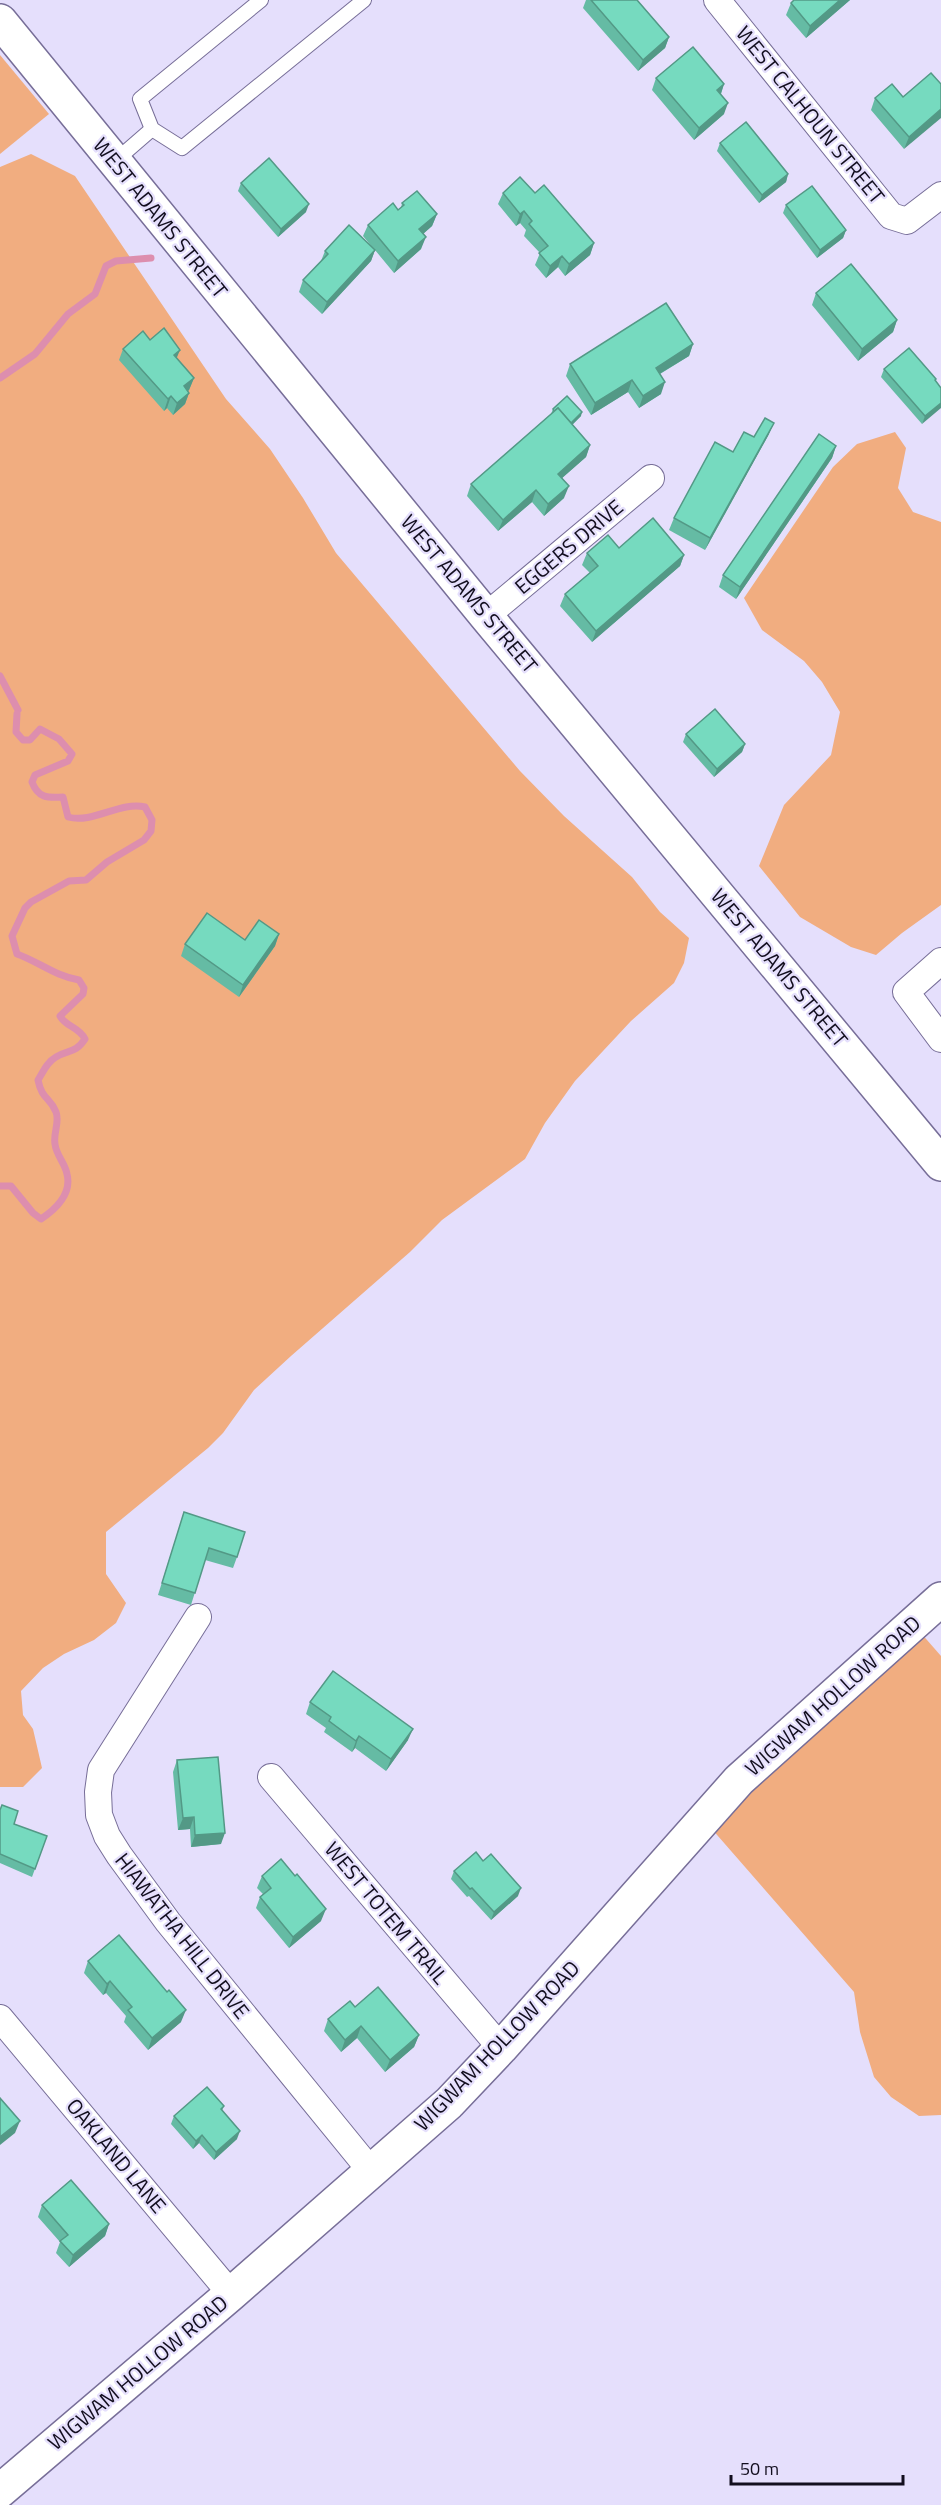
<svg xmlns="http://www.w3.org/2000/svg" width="941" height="2505" viewBox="0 0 941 2505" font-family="'Titillium Web',sans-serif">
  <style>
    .green { fill: #f1ad80 }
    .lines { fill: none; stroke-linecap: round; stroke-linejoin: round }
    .stream { stroke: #dd8eae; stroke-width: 7 }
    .lane-casing { stroke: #776e98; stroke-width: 16 }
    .street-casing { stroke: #776e98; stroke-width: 28 }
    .secondary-casing { stroke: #776e98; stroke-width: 36 }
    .lane { stroke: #fff; stroke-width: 14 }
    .street { stroke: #fff; stroke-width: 26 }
    .secondary { stroke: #fff; stroke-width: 33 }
    .wall { fill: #65bba4 }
    .shaded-wall { fill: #539986 }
    .building { fill: #76dabf; stroke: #539986; stroke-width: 1.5 }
    .labels { text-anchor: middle; stroke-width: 4.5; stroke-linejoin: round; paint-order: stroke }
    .street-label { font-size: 21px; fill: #120e1e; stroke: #e5dffc }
  </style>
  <rect width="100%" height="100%" fill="#e5dffc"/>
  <g class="green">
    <path d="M0,55L49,114L0,154Z"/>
    <path d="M31,154L75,176L226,399L270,449L303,498L336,553L520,771L564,816L632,877L660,912L689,938L684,963L674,983L631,1021L575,1081L545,1123L525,1159L442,1220L410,1252L291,1356L254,1390L223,1433L208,1448L106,1532V1574L126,1603L116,1623L94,1640L64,1654L43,1668L21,1691L23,1715L33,1729L42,1768L23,1787H0V167Z"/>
    <path d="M895,432L906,448L898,488L913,512L941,522V905L902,933L876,955L851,947L800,917L759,866L784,805L831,755L840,712L822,682L804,661L762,630L744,598L833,467L857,444Z"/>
    <path d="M913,1624L941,1656V2115L919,2116L891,2097L874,2077L860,2032L854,1992L704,1820Z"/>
  </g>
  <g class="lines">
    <g class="stream">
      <path d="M0,378L35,354L68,314L95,294L106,266L116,261L151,258"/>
      <path d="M0,676L18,710"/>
      <path d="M0,1186H11L33,1213L41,1219C56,1209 72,1194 67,1174C65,1163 56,1155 55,1144C53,1133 60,1122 56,1112C50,1097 42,1100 38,1080C43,1072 47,1062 56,1057C69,1049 75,1054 85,1039C79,1027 66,1027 60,1016L83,994L84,988L79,980C55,976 39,962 17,954L12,936L25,908L31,902L69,881L86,880L107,862L144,840L151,831L152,820L145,807C120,801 93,824 68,817L63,797C47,798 38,798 32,782L35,775L68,761L72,754L59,739L40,729L30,740H23L16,732L17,714"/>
    </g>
    <defs>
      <g id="lane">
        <path d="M261,0L140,99L152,129L182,148L364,0"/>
        <path d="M114,162L152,129"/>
      </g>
      <g id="street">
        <path d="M717,0L891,216L907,221L941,195"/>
        <path d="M486,616L651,478"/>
        <path d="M941,961L906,992L941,1039"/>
        <path d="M198,1617L101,1770L98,1792L99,1815L107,1836L119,1855L168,1922L371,2171"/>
        <path d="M271,1777L501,2048"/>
        <path d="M0,2018L231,2294"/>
      </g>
      <g id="secondary">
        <path d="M0,21L486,616L941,1164"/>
        <path d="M0,2491L231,2294L449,2103L501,2048L739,1780L941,1599"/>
      </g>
    </defs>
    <use href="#lane" class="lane-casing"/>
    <use href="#street" class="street-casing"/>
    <use href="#secondary" class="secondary-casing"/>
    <use href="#lane" class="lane"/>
    <use href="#street" class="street"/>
    <use href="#secondary" class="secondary"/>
  </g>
  <g class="wall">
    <path d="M586,0H637L669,37L665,48L638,71L583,8Z"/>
    <path d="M794,0H850L806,38L786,15L791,3Z"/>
    <path d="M656,78L724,84L721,94L724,114L694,140L652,90Z"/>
    <path d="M941,84L904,149L871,110L875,98L903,97Z"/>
    <path d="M720,143L788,174L786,182L759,203L717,151Z"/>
    <path d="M241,183L306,212L278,237L238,191Z"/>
    <path d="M503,193H535L594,243L590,255L565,276L558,267L546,278L535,265L540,253L524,236L526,230L520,223L516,226L498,204Z"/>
    <path d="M402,203L437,214L432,226L423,234L421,249L394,273L375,250L371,261L322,314L299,292L303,280L321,261L325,251L372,247L363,236L368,225L398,210L401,208Z"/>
    <path d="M786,205L846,230L843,238L817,258L783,213Z"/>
    <path d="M816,293L897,320L893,332L858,361L812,305Z"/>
    <path d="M150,340L177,359L194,378L189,390L188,391L189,393L185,404L173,415L167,408L164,411L119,360L123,349Z"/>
    <path d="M693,344L689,356L660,374L661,394L639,408L628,392L591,415L566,376L570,364Z"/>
    <path d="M884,369L935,381L941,388L922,424L881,377Z"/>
    <path d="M553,409L581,416L572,425L590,445L586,457L562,478L564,498L544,516L532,502L498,531L467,496L471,484L551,414Z"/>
    <path d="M769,434L705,550L669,530L674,518L733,452L754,437Z"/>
    <path d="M836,446L832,458L736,599L719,587L723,575Z"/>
    <path d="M619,548L684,555L680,566L592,642L560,606L565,594L590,573L582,565L587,553Z"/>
    <path d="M686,734L745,744L742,752L714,777L683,742Z"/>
    <path d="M279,934L275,946L239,997L181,956L185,944L245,940Z"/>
    <path d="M184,1512L237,1557L233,1568L205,1560L191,1605L158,1595Z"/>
    <path d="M310,1702L408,1740L386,1771L355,1748L352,1752L324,1732L326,1728L306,1714Z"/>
    <path d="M177,1760L221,1844L191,1847L190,1829L178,1830L173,1772Z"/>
    <path d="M0,1810L14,1824L47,1836L32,1877L0,1863Z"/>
    <path d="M483,1861L518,1896L491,1920L469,1896L467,1897L451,1879L454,1871Z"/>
    <path d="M262,1876L321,1921L289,1948L256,1908L260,1897L263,1894L257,1888Z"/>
    <path d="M88,1961L181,2022L148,2050L124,2022L126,2016L106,1993L103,1995L84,1973Z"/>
    <path d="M355,2007L419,2035L414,2047L385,2072L357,2038L341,2052L324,2031L328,2019Z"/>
    <path d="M224,2106L222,2111L237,2139L214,2160L199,2143L193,2149L171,2124L174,2116Z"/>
    <path d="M42,2205L109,2224L105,2236L69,2267L56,2253L60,2242L38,2217Z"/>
  </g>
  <g class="shaded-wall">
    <path d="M840,0H850L806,38L810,26Z"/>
    <path d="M669,37L665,48L638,71L643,60Z"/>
    <path d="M724,84L720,96L717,90Z"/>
    <path d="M728,103L724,114L694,140L699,128Z"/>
    <path d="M941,109V118L904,149L909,137Z"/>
    <path d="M788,174L786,182L759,203L762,195Z"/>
    <path d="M309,204L306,212L278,237L281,229Z"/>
    <path d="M524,211L520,223L516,226L520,214Z"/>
    <path d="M437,214L432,226L415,241L419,229Z"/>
    <path d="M846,230L843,238L817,258L820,250Z"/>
    <path d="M426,237L421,249L394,273L398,261Z"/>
    <path d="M594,243L590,255L565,276L569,264Z"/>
    <path d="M375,250L371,261L322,314L327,302Z"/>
    <path d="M562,256L558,267L546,278L550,266Z"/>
    <path d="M897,320L893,332L858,361L862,349Z"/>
    <path d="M693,344L689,356L651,379L656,368Z"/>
    <path d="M180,350L175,362L174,355Z"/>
    <path d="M194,378L189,390L180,398L184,386Z"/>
    <path d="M632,380L628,392L591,415L595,403Z"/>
    <path d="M665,382L661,394L639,408L643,396Z"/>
    <path d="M189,393L185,404L173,415L177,403Z"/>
    <path d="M171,396L167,408L164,411L168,399Z"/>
    <path d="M941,403V408L922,424L925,416Z"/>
    <path d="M582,412L581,416L567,430L568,426Z"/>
    <path d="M774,423L769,434L705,550L710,538Z"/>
    <path d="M590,445L586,457L553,486L558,474Z"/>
    <path d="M836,446L832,458L736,599L740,587Z"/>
    <path d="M569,486L564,498L544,516L548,504Z"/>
    <path d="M536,490L532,502L498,531L503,520Z"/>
    <path d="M684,555L680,566L592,642L596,631Z"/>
    <path d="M745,744L742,752L714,777L717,769Z"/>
    <path d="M279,934L275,946L239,997L243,985Z"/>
    <path d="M413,1729L408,1740L386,1771L391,1759Z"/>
    <path d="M359,1736L355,1748L352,1752L356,1741Z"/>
    <path d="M194,1817L190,1829L178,1830L183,1818Z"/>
    <path d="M225,1833L221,1844L191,1847L195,1835Z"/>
    <path d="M521,1888L518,1896L491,1920L494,1912Z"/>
    <path d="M326,1909L321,1921L289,1948L293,1937Z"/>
    <path d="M110,1981L106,1993L103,1995L107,1984Z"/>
    <path d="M186,2010L181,2022L148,2050L152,2038Z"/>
    <path d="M361,2026L357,2038L341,2052L345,2040Z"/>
    <path d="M419,2035L414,2047L385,2072L390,2060Z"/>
    <path d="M20,2121L15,2133L0,2145V2137Z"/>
    <path d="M240,2131L237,2139L214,2160L216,2152Z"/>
    <path d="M202,2135L199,2143L193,2149L196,2141Z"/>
    <path d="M109,2224L105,2236L69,2267L73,2255Z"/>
  </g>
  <g class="building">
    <path d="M591,0H637L669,37L643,60Z"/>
    <path d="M794,0H840L810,26L791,3Z"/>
    <path d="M693,47L724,84L717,90L728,103L699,128L656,78Z"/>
    <path d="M931,73L941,84V109L909,137L875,98L892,84L903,97Z"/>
    <path d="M746,122L788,174L762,195L720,143Z"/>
    <path d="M269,158L309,204L281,229L241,183Z"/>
    <path d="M520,177L535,193L544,185L594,243L569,264L562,256L550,266L539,253L548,246L529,224L532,221L524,211L520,214L503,193Z"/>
    <path d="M812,186L846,230L820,250L786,205Z"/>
    <path d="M417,191L437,214L419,229L426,237L398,261L368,225L393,203L398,210L404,205L402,203Z"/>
    <path d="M349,225L375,250L327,302L303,280L328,254L325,251Z"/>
    <path d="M851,264L897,320L862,349L816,293Z"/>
    <path d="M666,303L693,344L656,368L665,382L643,396L632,380L595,403L570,364Z"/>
    <path d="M164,328L180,350L174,355L194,378L184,386L189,393L177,403L171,396L168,399L123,349L143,331L150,340Z"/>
    <path d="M909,348L936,379L935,380L941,388V403L925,416L884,369Z"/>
    <path d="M567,396L582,412L571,423L558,408L554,411L553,409Z"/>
    <path d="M558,408L590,445L558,474L569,486L548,504L536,490L503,520L471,484Z"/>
    <path d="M765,418L774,423L710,538L674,518L715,442L733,452L744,432L754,437Z"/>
    <path d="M819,434L836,446L740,587L723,575Z"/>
    <path d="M653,518L684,555L596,631L565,594L598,566L587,553L608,535L619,548Z"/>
    <path d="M715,709L745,744L717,769L686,734Z"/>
    <path d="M207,913L245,940L259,920L279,934L243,985L185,944Z"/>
    <path d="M184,1512L245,1532L237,1557L209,1548L195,1593L162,1583Z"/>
    <path d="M333,1671L413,1729L391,1759L359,1736L356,1741L329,1721L331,1717L310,1702Z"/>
    <path d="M218,1757L225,1833L195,1835L194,1817L183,1818L177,1760Z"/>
    <path d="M2,1805L18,1811L14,1824L47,1836L35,1869L0,1854V1810Z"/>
    <path d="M476,1852L483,1861L491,1854L521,1888L494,1912L472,1888L470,1889L454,1871Z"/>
    <path d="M281,1859L295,1876L297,1874L326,1909L293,1937L260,1897L271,1888L262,1876Z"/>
    <path d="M119,1935L167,1992L169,1990L186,2010L152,2038L128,2010L132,2007L110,1981L107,1984L88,1961Z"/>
    <path d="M378,1987L419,2035L390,2060L361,2026L345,2040L328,2019L350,2001L355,2007Z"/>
    <path d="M207,2087L224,2106L221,2109L240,2131L216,2152L202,2135L196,2141L174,2116Z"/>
    <path d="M0,2098L20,2121L0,2137Z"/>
    <path d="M71,2180L109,2224L73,2255L60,2241L68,2235L42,2205Z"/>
  </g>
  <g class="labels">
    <g class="street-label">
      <text transform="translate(810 115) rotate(51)" y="7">WEST CALHOUN STREET</text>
      <text transform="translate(160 218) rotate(51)" y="7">WEST ADAMS STREET</text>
      <text transform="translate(569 547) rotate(-40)" y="7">EGGERS DRIVE</text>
      <text transform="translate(469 594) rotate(50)" y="7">WEST ADAMS STREET</text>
      <text transform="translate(779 968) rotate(50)" y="7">WEST ADAMS STREET</text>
      <text transform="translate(833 1696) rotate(-42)" y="7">WIGWAM HOLLOW ROAD</text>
      <text transform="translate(386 1913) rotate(50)" y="7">WEST TOTEM TRAIL</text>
      <text transform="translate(182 1936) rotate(52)" y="7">HIAWATHA HILL DRIVE</text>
      <text transform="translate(497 2046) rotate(-46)" y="7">WIGWAM HOLLOW ROAD</text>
      <text transform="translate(116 2156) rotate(50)" y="7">OAKLAND LANE</text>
      <text transform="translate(138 2373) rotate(-40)" y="7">WIGWAM HOLLOW ROAD</text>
    </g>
  </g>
  <path d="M731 2475v9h172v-9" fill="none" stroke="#120e1e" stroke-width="3"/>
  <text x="740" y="2475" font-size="18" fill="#120e1e" stroke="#e5dffc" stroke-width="4.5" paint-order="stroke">50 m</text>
</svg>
